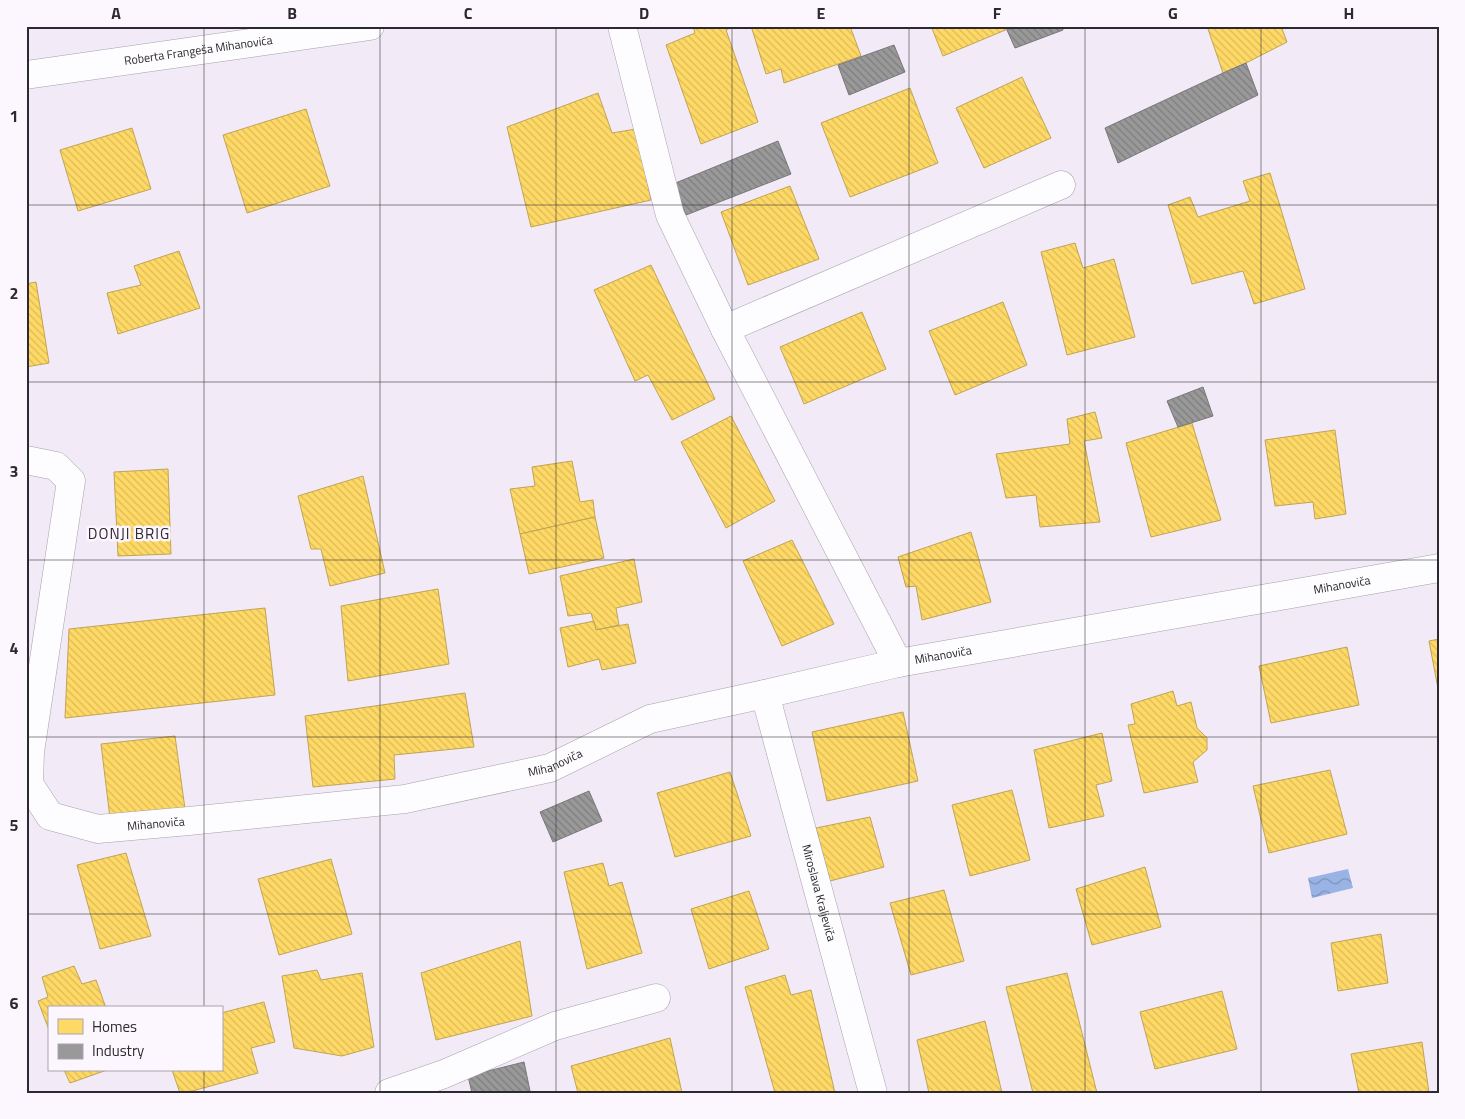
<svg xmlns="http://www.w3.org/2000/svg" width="1465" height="1119" viewBox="0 0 1465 1119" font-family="'Titillium Web',sans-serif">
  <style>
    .water { fill: url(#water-waves) }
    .homes { fill: url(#homes-back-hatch); stroke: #c0a456 }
    .industry { fill: url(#industry-back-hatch); stroke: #79777a }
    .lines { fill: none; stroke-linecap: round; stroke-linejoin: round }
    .minor-casing { stroke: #a7a1aa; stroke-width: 29 }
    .minor { stroke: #fdfcfe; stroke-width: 28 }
    .grid { fill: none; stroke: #2e2830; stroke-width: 1; stroke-opacity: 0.55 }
    .labels { text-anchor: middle; stroke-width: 5; stroke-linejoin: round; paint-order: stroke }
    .street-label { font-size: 12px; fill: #2e2830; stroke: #fcf6ff }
    .quarter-label { font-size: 15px; letter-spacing: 1px; fill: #2e2830; stroke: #fcf6ff }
    .neatline { fill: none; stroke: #2e2830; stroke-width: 2 }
    .grid-label { font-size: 16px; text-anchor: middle; font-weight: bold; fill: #2e2830 }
  </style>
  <defs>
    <pattern id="water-waves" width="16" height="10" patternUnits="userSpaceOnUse" patternTransform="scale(1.25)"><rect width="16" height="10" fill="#9ab3e5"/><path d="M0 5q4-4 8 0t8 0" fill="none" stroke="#7e92ba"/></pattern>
    <pattern id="homes-back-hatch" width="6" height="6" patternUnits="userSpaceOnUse" patternTransform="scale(1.25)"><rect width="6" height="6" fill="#ffd966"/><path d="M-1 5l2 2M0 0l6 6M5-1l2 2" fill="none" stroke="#dbba59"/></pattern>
    <pattern id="industry-back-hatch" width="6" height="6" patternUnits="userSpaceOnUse" patternTransform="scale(1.25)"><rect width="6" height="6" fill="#999"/><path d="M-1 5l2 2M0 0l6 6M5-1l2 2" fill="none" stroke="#7d7d7d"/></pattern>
  </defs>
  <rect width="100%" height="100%" fill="#f2eaf6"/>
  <path class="water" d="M1348,869L1353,888L1312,898L1308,878Z"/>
  <g class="homes">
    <path d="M693,26H734L726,30L758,122L701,144L666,45L695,33Z"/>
    <path d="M751,26H850L861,56L784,83L781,69L766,74Z"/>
    <path d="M931,26H1015L943,56Z"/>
    <path d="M1207,26H1281L1287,42L1246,63L1223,73Z"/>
    <path d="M1022,77L1051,138L984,168L956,108Z"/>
    <path d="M910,88L938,163L850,197L821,123Z"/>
    <path d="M598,93L612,133L636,129L651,200L531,227L507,127Z"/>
    <path d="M306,109L330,186L247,213L223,135Z"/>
    <path d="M132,128L151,189L78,211L60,150Z"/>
    <path d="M1270,173L1305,289L1254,304L1243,271L1192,284L1168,205L1190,197L1198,217L1250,201L1243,181Z"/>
    <path d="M790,186L819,259L748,285L721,212Z"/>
    <path d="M1075,243L1083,268L1114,259L1135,337L1067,355L1041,252Z"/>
    <path d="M179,251L200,308L118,334L107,293L141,285L134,266Z"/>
    <path d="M651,265L715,399L672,420L648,375L635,381L594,290Z"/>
    <path d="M36,282L49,363L26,367V284Z"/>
    <path d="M1003,302L1027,365L955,395L929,331Z"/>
    <path d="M862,312L886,369L804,404L780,347Z"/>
    <path d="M1095,412L1102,438L1084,441L1100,522L1040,527L1036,495L1006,498L996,454L1070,444L1067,419Z"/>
    <path d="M731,416L775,501L726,528L681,442Z"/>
    <path d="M1192,423L1221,520L1151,537L1126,443Z"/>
    <path d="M1335,430L1346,514L1315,519L1313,502L1275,506L1265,440Z"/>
    <path d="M572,461L580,502L593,500L595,517L520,534L510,489L535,486L532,467Z"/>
    <path d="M168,469L171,554L118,556L114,472Z"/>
    <path d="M363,476L385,573L330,586L321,549H311L298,496Z"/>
    <path d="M595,517L604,558L529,574L520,534Z"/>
    <path d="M971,532L991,602L922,620L916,586L906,587L898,557Z"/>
    <path d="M792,540L834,624L782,646L743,561Z"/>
    <path d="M634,559L642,602L616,608L619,625L596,630L591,613L568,616L560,576Z"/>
    <path d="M438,589L449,664L348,681L341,606Z"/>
    <path d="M265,608L275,695L65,718L69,629Z"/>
    <path d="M594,621L596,630L628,624L636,663L602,670L599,659L568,667L560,628Z"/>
    <path d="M1439,639V694L1429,641Z"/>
    <path d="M1347,647L1359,705L1271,723L1259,666Z"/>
    <path d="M1173,691L1177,706L1191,702L1197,728L1207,738V750L1193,762L1198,782L1144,793L1128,725L1135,724L1131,704Z"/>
    <path d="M465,693L474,747L394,755L395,779L313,787L305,716Z"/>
    <path d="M903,712L918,781L827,801L812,732Z"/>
    <path d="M1102,733L1112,781L1096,785L1104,816L1049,828L1034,750Z"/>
    <path d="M175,736L185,809L110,818L101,744Z"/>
    <path d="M1330,770L1347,834L1269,853L1253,786Z"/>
    <path d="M730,772L751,836L675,857L657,793Z"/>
    <path d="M1012,790L1030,860L970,876L952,805Z"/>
    <path d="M870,817L884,867L830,881L816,828Z"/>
    <path d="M126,853L151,936L100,949L77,865Z"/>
    <path d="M331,859L352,934L279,955L258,879Z"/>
    <path d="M603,863L609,886L622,882L642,953L587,969L564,872Z"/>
    <path d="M1145,867L1161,927L1092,945L1076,889Z"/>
    <path d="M944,890L964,961L911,975L890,903Z"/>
    <path d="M749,891L769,949L709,969L691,909Z"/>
    <path d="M1381,934L1388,983L1338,991L1331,943Z"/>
    <path d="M520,941L532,1016L436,1040L421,973Z"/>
    <path d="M74,966L82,984L96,980L106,1008H49V1030L38,1001L48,997L42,977Z"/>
    <path d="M317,970L321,980L362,973L374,1047L342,1056L294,1048L282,976Z"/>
    <path d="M1067,973L1097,1093H1033L1006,987Z"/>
    <path d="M785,975L791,995L811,990L835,1093H775L745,987Z"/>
    <path d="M1222,991L1237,1049L1155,1069L1140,1012Z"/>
    <path d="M264,1002L275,1042L251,1048L258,1073L185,1093H180L172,1070H221V1013Z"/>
    <path d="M985,1021L1002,1093H929L917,1040Z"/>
    <path d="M670,1038L682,1093H578L571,1066Z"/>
    <path d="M1422,1042L1429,1093H1359L1351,1054Z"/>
    <path d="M64,1070H107L70,1083Z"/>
  </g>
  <g class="industry">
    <path d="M1015,26H1062L1063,30L1015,48L1007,30Z"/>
    <path d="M894,45L905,72L849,95L838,65Z"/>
    <path d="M1246,63L1258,95L1118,163L1105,128L1223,73Z"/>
    <path d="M778,141L791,174L686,215L673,184Z"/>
    <path d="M1203,387L1213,416L1178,427L1167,401Z"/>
    <path d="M589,791L602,821L553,842L540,812Z"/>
    <path d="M524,1062L530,1091L524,1093H472L468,1076Z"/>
  </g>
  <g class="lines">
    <defs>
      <g id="minor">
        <path d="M622,26L670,215L725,329L898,663"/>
        <path id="s1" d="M26,75L370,26"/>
        <path d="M725,329L1061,185"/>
        <path id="s2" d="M26,460L56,466L71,481L30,752L29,784L50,816L98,829L189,821L405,799L550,768L650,719L765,694L898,663L1439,568"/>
        <path id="s3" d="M765,694L873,1093"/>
        <path d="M389,1093L444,1074L555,1026L656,998"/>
      </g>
    </defs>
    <use href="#minor" class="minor-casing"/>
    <use href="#minor" class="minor"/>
  </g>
  <path class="grid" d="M204,26V1008M380,26V1093M556,26V1093M732,26V1093M909,26V1093M1085,26V1093M1261,26V1093M26,205H1439M26,382H1439M26,560H1439M26,737H1439M26,914H1439M204,1070V1093"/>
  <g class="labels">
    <g class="street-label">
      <text dy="4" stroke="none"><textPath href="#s1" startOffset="174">Roberta Frangeša Mihanovića</textPath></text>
      <text dy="4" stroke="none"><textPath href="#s2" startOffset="1719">Mihanoviča</textPath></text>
      <text dy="4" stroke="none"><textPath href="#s2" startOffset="1314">Mihanoviča</textPath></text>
      <text dy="4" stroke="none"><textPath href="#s2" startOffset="909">Mihanoviča</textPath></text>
      <text dy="4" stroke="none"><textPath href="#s2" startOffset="504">Mihanoviča</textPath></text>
      <text dy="4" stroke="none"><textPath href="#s3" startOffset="206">Miroslava Kraljeviča</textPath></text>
    </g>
    <g class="quarter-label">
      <text x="129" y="539">DONJI BRIG</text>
    </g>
  </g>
  <rect width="1465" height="1119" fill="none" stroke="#fcf6ff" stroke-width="55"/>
  <rect x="48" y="1006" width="175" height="65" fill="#fcf6ff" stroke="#aaa4ac"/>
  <rect x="58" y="1019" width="25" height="15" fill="#ffd966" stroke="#aaa4ac"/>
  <text x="92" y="1032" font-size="15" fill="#2e2830">Homes</text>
  <rect x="58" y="1044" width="25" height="15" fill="#999999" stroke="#aaa4ac"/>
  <text x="92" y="1056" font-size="15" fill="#2e2830">Industry</text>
  <rect x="28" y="28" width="1410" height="1064" class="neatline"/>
  <g class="grid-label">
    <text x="116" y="19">A</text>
    <text x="292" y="19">B</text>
    <text x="468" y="19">C</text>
    <text x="644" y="19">D</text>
    <text x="821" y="19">E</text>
    <text x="997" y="19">F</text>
    <text x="1173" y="19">G</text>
    <text x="1349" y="19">H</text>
    <text x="14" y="122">1</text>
    <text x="14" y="299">2</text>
    <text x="14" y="477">3</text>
    <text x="14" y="654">4</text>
    <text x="14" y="831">5</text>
    <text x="14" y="1009">6</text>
  </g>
</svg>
